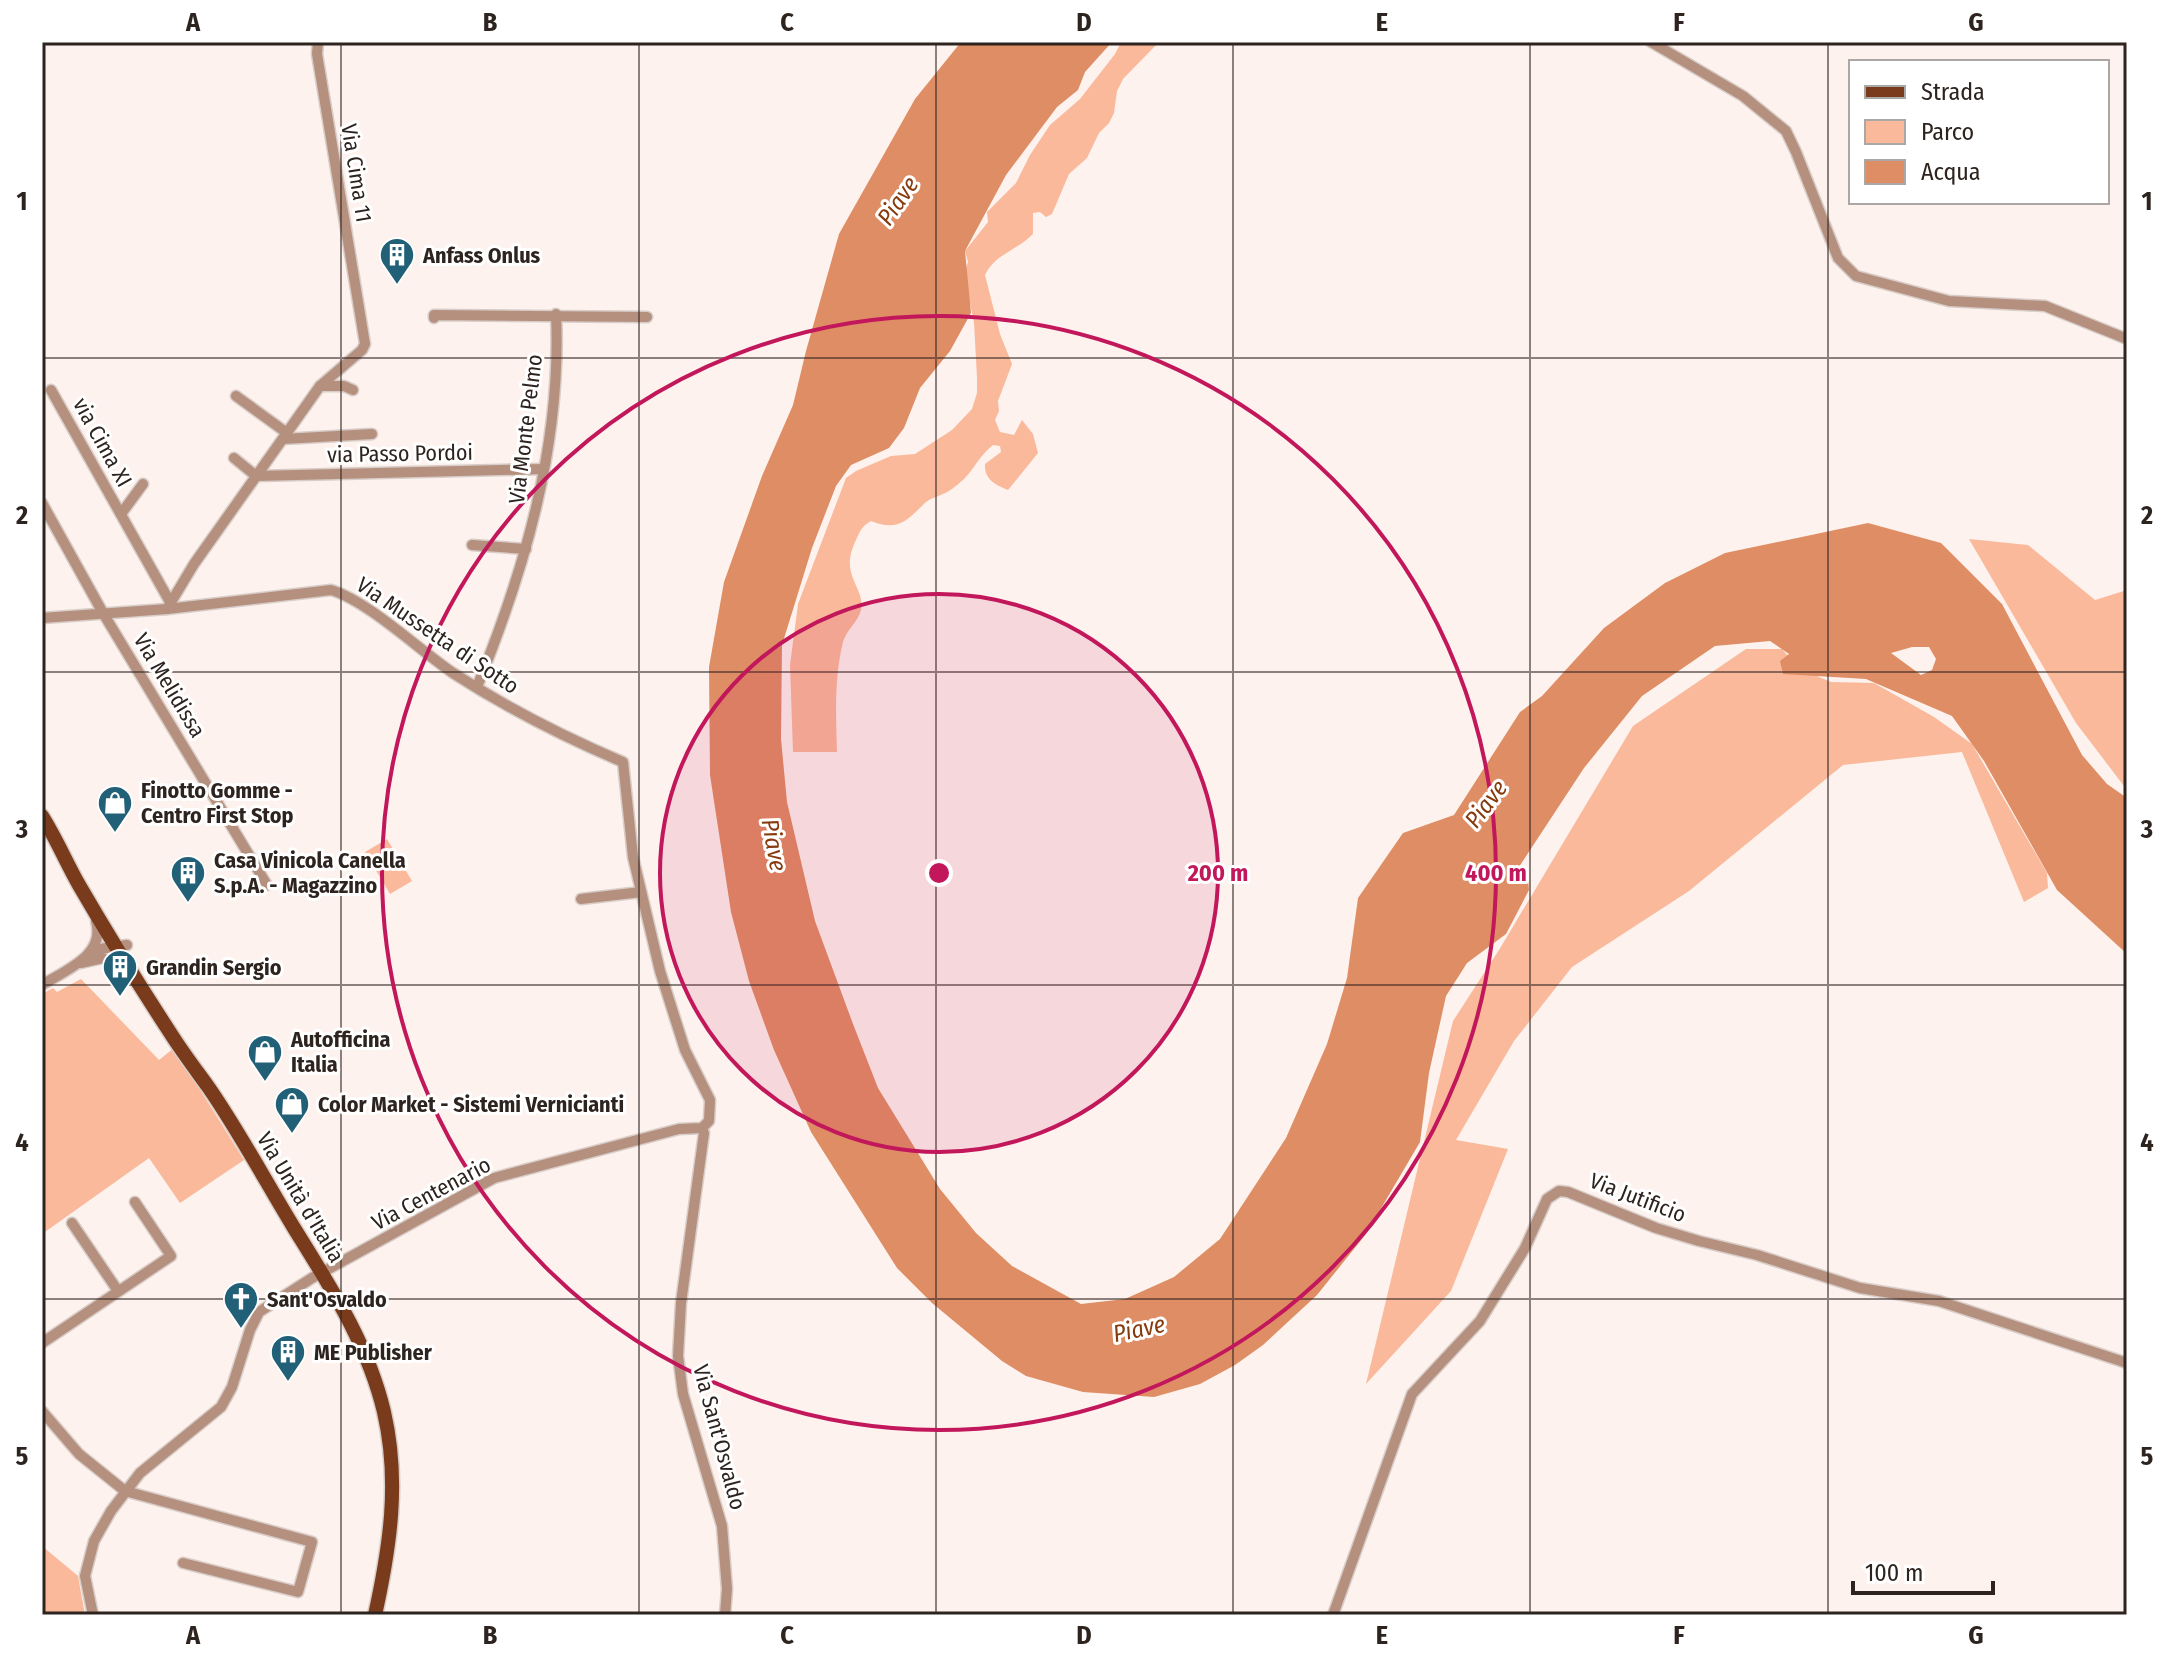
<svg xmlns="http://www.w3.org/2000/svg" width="2169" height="1657" viewBox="0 0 2169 1657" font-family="'Fira Sans Condensed',sans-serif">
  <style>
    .green { fill: #fab99b }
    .water { fill: #df8d65; fill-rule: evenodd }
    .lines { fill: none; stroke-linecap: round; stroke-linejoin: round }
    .minor-casing { stroke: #d8cdc8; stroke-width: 13 }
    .major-casing { stroke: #d8cdc8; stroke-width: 17 }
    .minor { stroke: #b5907e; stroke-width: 10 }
    .major { stroke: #793b1b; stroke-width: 14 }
    .grid { fill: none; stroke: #2d231f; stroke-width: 2; stroke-opacity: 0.55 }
    .ring { fill: none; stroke: #c2185b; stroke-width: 4 }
    .labels { text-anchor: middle; stroke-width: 6; stroke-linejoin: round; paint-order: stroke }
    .street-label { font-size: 22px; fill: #2d231f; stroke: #fff }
    .poi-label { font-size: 22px; font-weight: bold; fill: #2d231f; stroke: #fff; text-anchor: start }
    .water-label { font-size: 24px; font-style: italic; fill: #863b0e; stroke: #fff }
    .centre { fill: #c2185b; stroke: #fff; stroke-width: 4 }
    .ring-label { font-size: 24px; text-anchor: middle; font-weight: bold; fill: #c2185b; stroke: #fff; stroke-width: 6; stroke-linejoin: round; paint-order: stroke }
    .neatline { fill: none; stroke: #2d231f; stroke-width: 3 }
    .grid-label { font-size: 26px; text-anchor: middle; font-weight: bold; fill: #2d231f }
  </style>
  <rect width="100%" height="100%" fill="#fdf2ed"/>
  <g class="green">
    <path d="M1121,42H1159L1123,79L1117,91L1114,113L1109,123L1099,133L1087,158L1069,174L1052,214L1046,217L1040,212L1033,213V234C1016,251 995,254 985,275L1000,334L1012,364L998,401L999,411L995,420L1000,432L1014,435L1022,420L1033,434L1038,453L1008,490C995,485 984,479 985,464L1001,452L1000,446L993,445C979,456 975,468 964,479C958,484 951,491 943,494C937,497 931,498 926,502C907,520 899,532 871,521C862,526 860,531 856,540C838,576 866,587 861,610C858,622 847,629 843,642C834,678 836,716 837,752H793L790,665L798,604L846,478L856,471L891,456L915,454L952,430L972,409L977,393V378L974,322L964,276L968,262L965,251L988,222L987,212L1016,183L1030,155L1050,125L1080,99L1115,54Z"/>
    <path d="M1969,539L2028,545L2095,600L2127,590V790L2076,723Z"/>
    <path d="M1746,649H1782L1798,668L1831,682L1874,683L1934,717L1972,744L2047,873L2048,888L2024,902L1962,752L1843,765L1689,891L1572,967L1514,1041L1456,1140L1508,1149L1451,1291L1366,1384L1453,1021L1499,950L1633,726Z"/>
    <path d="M387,839L412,881L390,894L365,852Z"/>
    <path d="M81,979L159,1060L174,1048L244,1160L180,1203L149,1158L42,1234V994L53,988L57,992Z"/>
    <path d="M42,1546L78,1576L85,1615H42Z"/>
  </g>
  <path class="water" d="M961,42H1112L1085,72L1078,90L1057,107L1006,175L965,251L971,313L950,351L920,388L904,428L889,448L851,465L836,486L812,548L782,645L781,739L787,802L815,921L853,1024L878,1088L940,1189L976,1233L1012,1266L1081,1304L1125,1299L1174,1277L1220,1239L1286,1138L1327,1044L1347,978L1358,898L1403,833L1454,815L1520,712L1542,696L1604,628L1665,583L1725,553L1868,523L1941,543L2002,604L2082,755L2107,784L2127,798V954L2057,890L1984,761L1952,716L1866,679L1783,674L1780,661L1789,654L1770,641L1715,646L1642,696L1584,768L1513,876L1528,879L1529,890L1506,934L1467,963L1446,996L1429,1073L1420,1142L1366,1234L1317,1295L1263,1345L1235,1365L1200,1384L1154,1397L1083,1392L1026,1376L1002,1361L932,1303L897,1268L811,1132L774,1050L749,981L731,912L710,775L709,667L724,582L762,476L793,405L806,351L839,234L915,99ZM1912,647H1929L1936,659L1932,670L1921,675L1891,653Z"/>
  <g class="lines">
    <defs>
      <g id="minor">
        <path d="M1651,42L1743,96L1786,131L1796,152L1838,258L1856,276L1949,301L2045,306L2127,339"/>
        <path d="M434,318V315L647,317"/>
        <path d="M320,386H344L353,390"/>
        <path d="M51,390L170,602"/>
        <path d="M236,396L287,433"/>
        <path d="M283,439L372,434"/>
        <path d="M234,458L256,476L544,469"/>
        <path d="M42,503L103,613L267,885"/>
        <path d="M121,514L143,484"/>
        <path d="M472,545L526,549"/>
        <path d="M167,609L194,564L320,386L362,350L365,344L317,54L318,42"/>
        <path d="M42,618L167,609L331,590C368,601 419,650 453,673C507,708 564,737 623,762L633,857L660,971L685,1050L710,1100L709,1121L702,1128L679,1129L494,1178L312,1278L259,1312L250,1330L232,1387L221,1407L140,1473L111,1511L94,1541L85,1576L93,1615"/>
        <path d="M477,687C525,569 562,443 556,314"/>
        <path d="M581,899L641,892"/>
        <path d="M93,950L127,945"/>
        <path d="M81,963L103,958L129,971"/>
        <path d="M42,985C66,970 106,955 96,921"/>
        <path d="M702,1128L704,1133L681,1303L678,1356L683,1394L722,1526L727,1589L725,1615"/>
        <path d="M72,1223L118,1291"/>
        <path d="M42,1343L171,1256L135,1202"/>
        <path d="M42,1411L79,1454L125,1491L312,1542L298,1592L183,1563"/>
        <path d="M1333,1615L1412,1394L1480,1321L1525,1248L1547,1199L1559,1191L1568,1192L1656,1228L1699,1241L1757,1255L1860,1288L1939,1301L2127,1363"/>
      </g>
      <path id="major" d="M42,816C56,838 66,862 79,885C108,935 139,985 171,1034C183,1053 196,1070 209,1088C240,1133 266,1182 294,1228C330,1286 368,1344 384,1412C400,1481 390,1547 375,1615"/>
    </defs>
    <use href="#minor" class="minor-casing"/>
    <use href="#major" class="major-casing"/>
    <use href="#minor" class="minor"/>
    <use href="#major" class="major"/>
  </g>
  <path class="grid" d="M341,42V1615M639,42V1615M936,42V1615M1233,42V1615M1530,42V1615M1828,42V1615M42,358H2127M42,672H2127M42,985H2127M42,1299H2127"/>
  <circle cx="939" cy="873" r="279" fill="#c2185b" fill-opacity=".12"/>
  <g class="ring">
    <circle cx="939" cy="873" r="279"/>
    <circle cx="939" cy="873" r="557"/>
  </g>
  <defs>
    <symbol id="building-pin" viewBox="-11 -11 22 30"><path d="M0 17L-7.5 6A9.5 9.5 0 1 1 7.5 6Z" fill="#226077" stroke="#fff"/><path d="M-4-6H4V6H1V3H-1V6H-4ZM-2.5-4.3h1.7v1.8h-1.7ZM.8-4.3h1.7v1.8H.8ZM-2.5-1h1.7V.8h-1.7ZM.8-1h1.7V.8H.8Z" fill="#fff"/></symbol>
    <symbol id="shop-pin" viewBox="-11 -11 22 30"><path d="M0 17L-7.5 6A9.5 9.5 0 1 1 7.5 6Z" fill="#226077" stroke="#fff"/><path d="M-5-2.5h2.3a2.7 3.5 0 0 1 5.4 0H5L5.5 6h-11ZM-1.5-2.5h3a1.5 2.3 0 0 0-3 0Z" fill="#fff"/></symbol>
    <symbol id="church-pin" viewBox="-11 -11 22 30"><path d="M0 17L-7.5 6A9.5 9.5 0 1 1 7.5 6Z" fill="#226077" stroke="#fff"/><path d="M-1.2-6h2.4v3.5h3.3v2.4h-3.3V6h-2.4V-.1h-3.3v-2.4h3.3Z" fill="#fff"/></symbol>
  </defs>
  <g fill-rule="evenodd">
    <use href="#building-pin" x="377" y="235" width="40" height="54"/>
    <use href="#shop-pin" x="95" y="783" width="40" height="54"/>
    <use href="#building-pin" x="168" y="853" width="40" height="54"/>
    <use href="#building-pin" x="100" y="947" width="40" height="54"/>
    <use href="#shop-pin" x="245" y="1032" width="40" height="54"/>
    <use href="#shop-pin" x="272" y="1084" width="40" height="54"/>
    <use href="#church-pin" x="221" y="1279" width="40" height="54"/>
    <use href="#building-pin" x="268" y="1332" width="40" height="54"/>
  </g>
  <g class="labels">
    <g class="street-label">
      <text transform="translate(357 173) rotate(81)" y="8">Via Cima 11</text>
      <text transform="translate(525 429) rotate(-83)" y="8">Via Monte Pelmo</text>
      <text transform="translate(103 442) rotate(61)" y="8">via Cima XI</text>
      <text transform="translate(400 453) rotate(-1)" y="8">via Passo Pordoi</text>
      <text transform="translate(438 635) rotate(34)" y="8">Via Mussetta di Sotto</text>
      <text transform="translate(170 685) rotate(59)" y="8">Via Melidissa</text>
      <text transform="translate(431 1193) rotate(-28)" y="8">Via Centenario</text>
      <text transform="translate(301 1197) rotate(59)" y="8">Via Unità d'Italia</text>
      <text transform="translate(1638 1197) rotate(21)" y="8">Via Jutificio</text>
      <text transform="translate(720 1437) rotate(75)" y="8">Via Sant'Osvaldo</text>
    </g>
    <g class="poi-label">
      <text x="423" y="263">Anfass Onlus</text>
      <text x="141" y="798">Finotto Gomme -<tspan x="141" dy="25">Centro First Stop</tspan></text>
      <text x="214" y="868">Casa Vinicola Canella<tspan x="214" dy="25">S.p.A. - Magazzino</tspan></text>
      <text x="146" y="975">Grandin Sergio</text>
      <text x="291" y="1047">Autofficina<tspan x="291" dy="25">Italia</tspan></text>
      <text x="318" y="1112">Color Market - Sistemi Vernicianti</text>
      <text x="267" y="1307">Sant'Osvaldo</text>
      <text x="314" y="1360">ME Publisher</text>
    </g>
    <g class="water-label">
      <text transform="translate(898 201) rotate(-55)" y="8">Piave</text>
      <text transform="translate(1486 804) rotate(-53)" y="8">Piave</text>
      <text transform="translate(774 845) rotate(80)" y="8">Piave</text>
      <text transform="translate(1139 1329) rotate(-12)" y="8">Piave</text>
    </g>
  </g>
  <circle cx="939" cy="873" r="12" class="centre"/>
  <g class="ring-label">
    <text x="1218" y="881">200 m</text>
    <text x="1496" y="881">400 m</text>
  </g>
  <rect width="2169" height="1657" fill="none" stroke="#ffffff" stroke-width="88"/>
  <rect x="1849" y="60" width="260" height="144" fill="#ffffff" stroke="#aba7a5" stroke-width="2"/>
  <rect x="1865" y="86" width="40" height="12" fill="#793b1b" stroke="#aba7a5" stroke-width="2"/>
  <text x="1921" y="100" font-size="24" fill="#2d231f">Strada</text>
  <rect x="1865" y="120" width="40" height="24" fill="#fab99b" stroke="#aba7a5" stroke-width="2"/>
  <text x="1921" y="140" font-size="24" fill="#2d231f">Parco</text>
  <rect x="1865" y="160" width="40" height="24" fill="#df8d65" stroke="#aba7a5" stroke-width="2"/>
  <text x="1921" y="180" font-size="24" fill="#2d231f">Acqua</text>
  <path d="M1853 1581v12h140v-12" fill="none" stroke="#2d231f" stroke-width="4"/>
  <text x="1865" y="1581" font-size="24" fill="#2d231f" stroke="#ffffff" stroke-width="6" paint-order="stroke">100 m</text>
  <rect x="44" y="44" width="2081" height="1569" class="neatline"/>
  <g class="grid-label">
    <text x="193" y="31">A</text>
    <text x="490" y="31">B</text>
    <text x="787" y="31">C</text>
    <text x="1084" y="31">D</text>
    <text x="1382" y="31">E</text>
    <text x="1679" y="31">F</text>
    <text x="1976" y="31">G</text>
    <text x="22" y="210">1</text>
    <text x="2147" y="210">1</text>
    <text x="22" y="524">2</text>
    <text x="2147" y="524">2</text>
    <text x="22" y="838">3</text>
    <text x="2147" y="838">3</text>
    <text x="22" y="1151">4</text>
    <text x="2147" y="1151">4</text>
    <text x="22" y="1465">5</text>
    <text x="2147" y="1465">5</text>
    <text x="193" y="1644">A</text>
    <text x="490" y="1644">B</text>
    <text x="787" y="1644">C</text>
    <text x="1084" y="1644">D</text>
    <text x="1382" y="1644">E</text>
    <text x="1679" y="1644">F</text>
    <text x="1976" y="1644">G</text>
  </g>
</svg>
